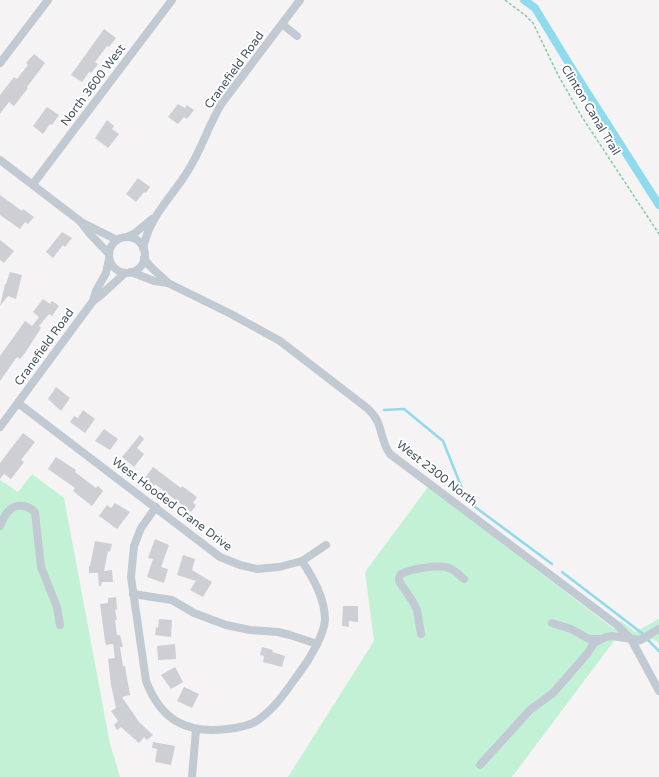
<svg xmlns="http://www.w3.org/2000/svg" width="659" height="777" viewBox="0 0 659 777" font-family="'Varela Round',sans-serif">
  <style>
    .green { fill: #c3f1d5 }
    .lines { fill: none; stroke-linecap: round; stroke-linejoin: round }
    .stream { stroke: #90daee; stroke-width: 2.5 }
    .canal { stroke: #90daee; stroke-width: 8 }
    .building { fill: #cdcfd5 }
    .path { stroke: #7ad0a6; stroke-width: 1.5; stroke-dasharray: 3 2; stroke-linecap: butt }
    .minor { stroke: #c1cad2; stroke-width: 8 }
    .labels { text-anchor: middle; stroke-width: 4; stroke-linejoin: round; paint-order: stroke }
    .street-label { font-size: 12px; fill: #4a5661; stroke: #fff }
  </style>
  <rect width="100%" height="100%" fill="#f5f3f3"/>
  <g class="green">
    <path d="M32,474L64,498L110,744L120,777H0V480L18,492Z"/>
    <path d="M428,487L614,629L621,621L635,632L659,619V643L653,639L633,648L620,633L512,777H288L374,641L365,572Z"/>
  </g>
  <g class="lines">
    <g class="stream">
      <path d="M384,410L404,409L443,441L467,501L552,564"/>
      <path d="M562,572L643,634"/>
      <path d="M648,640L659,651"/>
    </g>
    <path class="canal" d="M524,0L535,8L571,67L659,205"/>
  </g>
  <g class="building">
    <path d="M104,29L116,38L109,47L107,46L95,62L98,64L91,73L89,72L82,82L71,75Z"/>
    <path d="M34,54L45,63L27,87L28,88L14,106L9,102L0,114V95L14,77L17,79L28,65L26,63Z"/>
    <path d="M178,104L185,108L187,105L194,110L187,119L184,117L178,124L168,117Z"/>
    <path d="M47,107L59,115L52,125L50,124L43,134L33,126Z"/>
    <path d="M107,120L114,126L112,129L119,134L108,148L95,138Z"/>
    <path d="M138,178L150,187L146,193L144,192L136,202L126,194Z"/>
    <path d="M0,195L22,211L23,209L34,217L28,224L25,222L20,229L0,215Z"/>
    <path d="M62,232L72,238L65,247L63,245L53,258L46,252Z"/>
    <path d="M0,240L14,251L4,263L0,260Z"/>
    <path d="M10,272L22,275L16,299L8,296L0,306L5,284H6Z"/>
    <path d="M43,299L50,304L52,301L59,306L52,316L49,314L39,326L41,328L25,353L20,359L17,357L0,381V356L25,321L32,326L39,317L33,312Z"/>
    <path d="M56,387L70,398L61,411L48,399Z"/>
    <path d="M83,410L95,419L85,433L70,422L74,416L78,418Z"/>
    <path d="M104,429L118,439L110,450L95,441Z"/>
    <path d="M23,433L35,442L21,460L24,462L11,479L4,474L0,479V463Z"/>
    <path d="M140,435L144,439L137,448L144,454L134,467L122,457Z"/>
    <path d="M56,457L76,470L75,472L96,488L98,486L103,491L92,506L73,491L75,488L48,469Z"/>
    <path d="M153,467L181,488L182,486L197,497L193,503L196,505L191,512L155,484L154,486L145,478Z"/>
    <path d="M115,503L130,512L117,529L99,516L107,505L111,508Z"/>
    <path d="M155,539L169,545L161,567L168,569L164,583L147,577L153,559L148,558Z"/>
    <path d="M95,541L112,544L110,552L108,551L104,571L112,570L113,582H102L101,586H99L98,573H89V566H90Z"/>
    <path d="M183,555L195,559L192,570L212,582L203,597L190,590L196,581L177,575Z"/>
    <path d="M116,597L117,609L115,610L117,620H115L117,635H120L123,647H120L123,666H125L130,695L122,697L139,722L153,735L147,740L144,737L139,743L121,727L117,730L114,725L118,721L111,711L116,708L111,685L108,659L115,658L113,644L106,645L105,641L100,604L108,603V598Z"/>
    <path d="M343,606H358V622L349,621V627L342,626Z"/>
    <path d="M159,619L172,620L171,637L155,635L156,627L158,628Z"/>
    <path d="M175,644L176,659L158,660L157,646Z"/>
    <path d="M262,647L273,650L272,652L285,656L282,667L263,662L264,656L260,655Z"/>
    <path d="M175,667L183,682L171,689L161,675Z"/>
    <path d="M184,687L199,694L192,708L177,701Z"/>
    <path d="M153,742L175,746L171,765L155,762L157,749L152,748Z"/>
  </g>
  <g class="lines">
    <path class="path" d="M505,0L525,15L533,23L558,75L582,117L659,234"/>
    <g class="minor">
      <path d="M282,24L297,36"/>
      <path d="M0,63L48,0"/>
      <path d="M0,160L80,221L90,234L109,254"/>
      <path d="M33,184L172,0"/>
      <path d="M81,222L117,240"/>
      <path d="M127,237L135,233L152,219"/>
      <circle cx="127" cy="255" r="18"/>
      <path d="M143,248C151,213 172,198 189,169C202,148 209,124 222,103L300,0"/>
      <path d="M144,258C150,269 160,274 168,283"/>
      <path d="M131,272L154,281L168,283L231,314L280,341L367,408C385,424 378,437 390,454L617,625L631,639L659,691"/>
      <path d="M93,301L96,291L106,273L109,259"/>
      <path d="M18,403L220,557L240,565L257,569L279,567L302,561L326,545"/>
      <path d="M0,427L93,301L101,295L125,273"/>
      <path d="M156,507L141,528L134,546L131,577L146,681C161,720 186,734 227,729C237,728 250,726 258,720C276,708 288,688 300,672C309,660 324,635 325,620C325,598 313,578 302,561"/>
      <path d="M0,526C4,516 10,504 23,506C28,507 32,508 35,513L41,567L57,607L60,625"/>
      <path d="M133,594L172,600L194,613L226,625L250,630L278,632L290,635L317,644"/>
      <path d="M552,623L571,629L589,639H600"/>
      <path d="M421,634L417,610L413,602L399,581V578L401,574C410,569 439,564 449,568C455,570 459,575 464,579"/>
      <path d="M480,765L530,710L553,693L587,654L594,643L606,637L612,636L640,640L659,629"/>
      <path d="M192,777L196,730"/>
    </g>
  </g>
  <g class="labels">
    <g class="street-label">
      <text transform="translate(234 70) rotate(-54)" y="4">Cranefield Road</text>
      <text transform="translate(93 85) rotate(-53)" y="4">North 3600 West</text>
      <text transform="translate(591 110) rotate(59)" y="4">Clinton Canal Trail</text>
      <text transform="translate(44 347) rotate(-54)" y="4">Cranefield Road</text>
      <text transform="translate(437 473) rotate(38)" y="4">West 2300 North</text>
      <text transform="translate(172 504) rotate(37)" y="4">West Hooded Crane Drive</text>
    </g>
  </g>
</svg>
